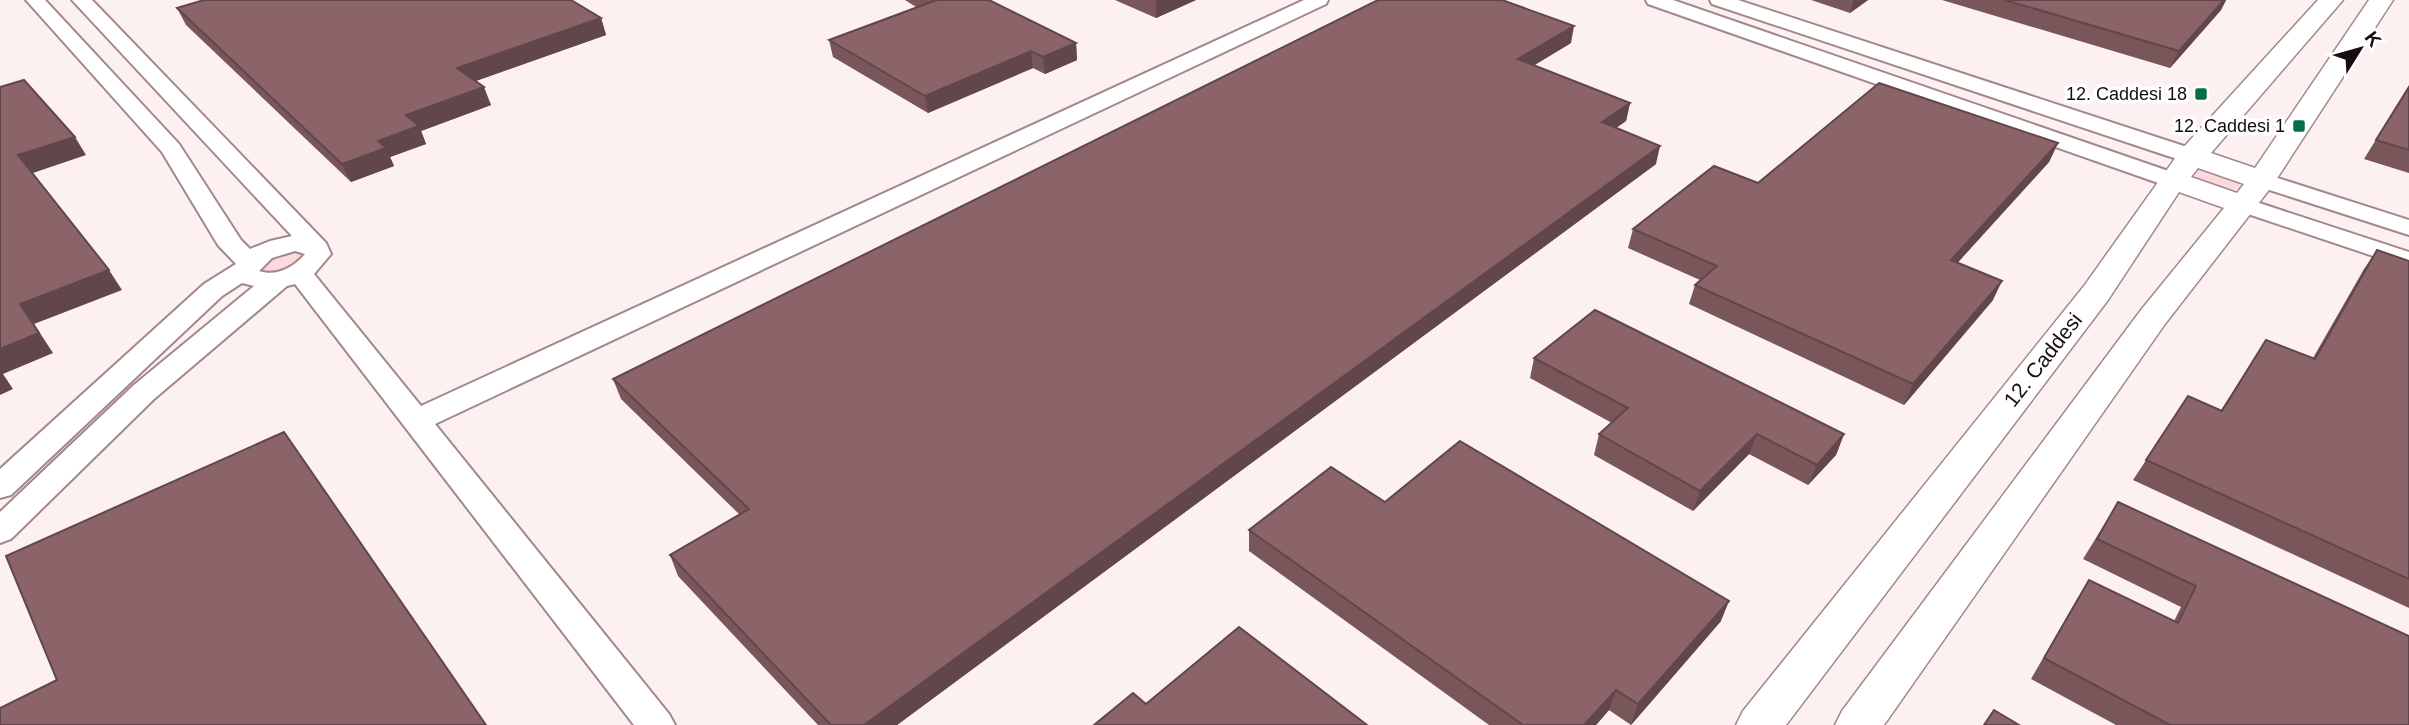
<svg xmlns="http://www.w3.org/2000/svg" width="2409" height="725" viewBox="0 0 2409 725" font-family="Arial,sans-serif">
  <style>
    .green { fill: #fcd9dd }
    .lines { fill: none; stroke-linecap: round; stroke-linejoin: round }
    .minor-casing { stroke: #a3888b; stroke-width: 4 }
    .tertiary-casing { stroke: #a3888b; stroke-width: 3 }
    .minor { fill: #fff; fill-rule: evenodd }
    .tertiary { fill: #fff; fill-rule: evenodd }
    .wall { fill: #78565a }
    .shaded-wall { fill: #61464a }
    .building { fill: #8b6469; stroke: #61464a; stroke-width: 2 }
    .poi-dot { fill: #036f47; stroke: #fff; stroke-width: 2.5 }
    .labels { text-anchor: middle; stroke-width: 7; stroke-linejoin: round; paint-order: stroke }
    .far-poi-label { font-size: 18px; fill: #170d0f; stroke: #fff; text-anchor: end }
    .street-label { font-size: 21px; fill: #170d0f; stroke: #fff }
  </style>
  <rect width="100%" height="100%" fill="#fcf0f1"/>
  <g class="green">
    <path d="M2199,170H2204L2239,182L2240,188C2226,193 2203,187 2195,175Z"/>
    <path d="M295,250L303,254L304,257C292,268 278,278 262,269L261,266L267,258Z"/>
  </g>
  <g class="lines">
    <defs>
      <g id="minor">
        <path d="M26,0H45L179,144L241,240L250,249L270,241L292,236L72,0H92L326,243L331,254L314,274L421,406L1304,0H1328L1326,4L435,424L669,714L675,725H634L295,284L287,286L154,399L11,539L0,543V512L134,385L254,286L242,283L222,296L11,495L0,498V469L204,284L236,264L218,245L162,152ZM295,251L305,254C294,267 277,277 259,271L272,258Z"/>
        <path d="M1646,0H1673L2180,175L2184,180L2180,185H2164L1648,4Z"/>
        <path d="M1710,0H1738L2199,151L2202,156L2199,161H2183L1712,4Z"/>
        <path d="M2262,173L2409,220V235L2254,185L2250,180L2254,175Z"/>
        <path d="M2244,198L2409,252V268L2236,210L2232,205L2236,200Z"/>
      </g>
      <path id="tertiary" d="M2318,0H2343L2211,153L2255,168L2369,0H2393L2272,186L2165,324L1884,725H1835L1842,711L2141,310L2224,208L2179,192L2108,300L1786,725H1736L1743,711L2084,286L2181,150ZM2198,168L2244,184L2237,193L2191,177Z"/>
    </defs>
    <use href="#minor" class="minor-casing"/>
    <use href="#tertiary" class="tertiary-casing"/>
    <use href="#minor" class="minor"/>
    <use href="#tertiary" class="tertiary"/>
  </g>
  <g class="wall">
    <path d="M905,0H989L1076,43L1077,60L1045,74L1033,68L928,113L833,57L829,40L916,7Z"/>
    <path d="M1115,0H1196L1156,18Z"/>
    <path d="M1811,0H1868L1850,13Z"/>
    <path d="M1942,0H2226L2221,10L2170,68Z"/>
    <path d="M177,8L601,18L606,35L476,81L491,105L421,131L426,144L390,157L394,166L351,182L186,25Z"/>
    <path d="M1571,43L1534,65L1630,103L1626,121L1616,128L1656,164L897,725H818L678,576L670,555L739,514L621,399L613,379Z"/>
    <path d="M2409,86V173L2364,159Z"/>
    <path d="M2058,143L2049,162L1957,263L1993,300L1904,405L1689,304L1695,285L1700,280L1628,248L1633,229L1758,183Z"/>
    <path d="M2377,250L2409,261V608L2133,480L2188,396L2221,410L2266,340L2313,358L2364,269Z"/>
    <path d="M1534,358L1844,434L1836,455L1808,485L1749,454L1693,511L1594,455L1599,434L1612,423L1530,378Z"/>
    <path d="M1385,502L1721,621L1631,725L1609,710L1596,725H1489L1249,551V530Z"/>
    <path d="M2118,502L2409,725H2116L2031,679L2076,601L2089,580L2174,621L2181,607L2083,559Z"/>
  </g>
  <g class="shaded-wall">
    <path d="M1158,0H1196L1156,18V1Z"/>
    <path d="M1854,0H1868L1850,13Z"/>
    <path d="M2224,0H2226L2221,10L2170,68L2179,51Z"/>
    <path d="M601,18L606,35L464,85L457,68Z"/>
    <path d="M1574,26L1571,43L1515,77L1518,59Z"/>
    <path d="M1076,43L1077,60L1045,74L1043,57Z"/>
    <path d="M1031,51L1033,68L928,113L925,96Z"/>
    <path d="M484,87L491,105L421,131L426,144L390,157L394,166L351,182L342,164L378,141L406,115Z"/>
    <path d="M1630,103L1626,121L1598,140L1602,122Z"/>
    <path d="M75,137L86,155L30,174L18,155Z"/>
    <path d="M2058,143L2049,162L1942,280L1951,260Z"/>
    <path d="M1660,146L1656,164L897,725H864Z"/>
    <path d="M109,270L122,290L34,324L53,353L3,374L13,389L0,395V349L20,304Z"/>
    <path d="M2002,281L1993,300L1904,405L1913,384Z"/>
    <path d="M1757,434L1749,454L1693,511L1700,491Z"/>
    <path d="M1844,434L1836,455L1808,485L1817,465Z"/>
    <path d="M1729,601L1721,621L1631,725L1638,704Z"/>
    <path d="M1616,690L1609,710L1596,725H1584Z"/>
  </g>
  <g class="building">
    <path d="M204,0H571L601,18L457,68L484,87L406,115L419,126L378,141L386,148L342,164L177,8Z"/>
    <path d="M932,0H989L1076,43L1043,57L1031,51L925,96L829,40L934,1Z"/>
    <path d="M1378,0H1502L1574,26L1518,59L1630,103L1602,122L1660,146L864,725H831L670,555L749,509L613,379Z"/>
    <path d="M2005,0H2224L2179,51Z"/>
    <path d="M24,80L75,137L18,155L109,270L20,304L39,333L0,349V87Z"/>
    <path d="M1879,83L2058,143L1951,260L2002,281L1913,384L1695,285L1717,266L1633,229L1714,166L1758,183Z"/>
    <path d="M2409,87V150L2376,140Z"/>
    <path d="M2377,250L2409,261V579L2146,460L2188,396L2222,411L2266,340L2315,359Z"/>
    <path d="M1595,310L1844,434L1817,465L1757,434L1700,491L1599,434L1628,408L1534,358Z"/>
    <path d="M284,432L486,725H0V708L57,680L6,556Z"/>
    <path d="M1460,441L1729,601L1638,704L1616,690L1584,725H1523L1249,530L1331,467L1385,502Z"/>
    <path d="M2118,502L2409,636V725H2170L2044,658L2089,580L2178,623L2196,586L2097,539Z"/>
    <path d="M1239,627L1367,725H1094L1133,693L1146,704Z"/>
    <path d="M1994,710L2019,725H1984Z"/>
  </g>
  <g class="poi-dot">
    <rect x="2194" y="87" width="14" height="14" rx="3.5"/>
    <rect x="2292" y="119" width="14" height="14" rx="3.5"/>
  </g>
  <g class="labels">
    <g class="far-poi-label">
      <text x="2187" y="100">12. Caddesi 18</text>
      <text x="2285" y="132">12. Caddesi 1</text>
    </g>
    <g class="street-label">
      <text transform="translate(2043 360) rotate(-52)" y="7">12. Caddesi</text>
    </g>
  </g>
  <g transform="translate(2360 49) rotate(53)" stroke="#ffffff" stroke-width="5" paint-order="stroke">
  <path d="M0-5L12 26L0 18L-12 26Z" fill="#170d0f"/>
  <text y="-10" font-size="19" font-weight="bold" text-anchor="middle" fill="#170d0f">K</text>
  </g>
</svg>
